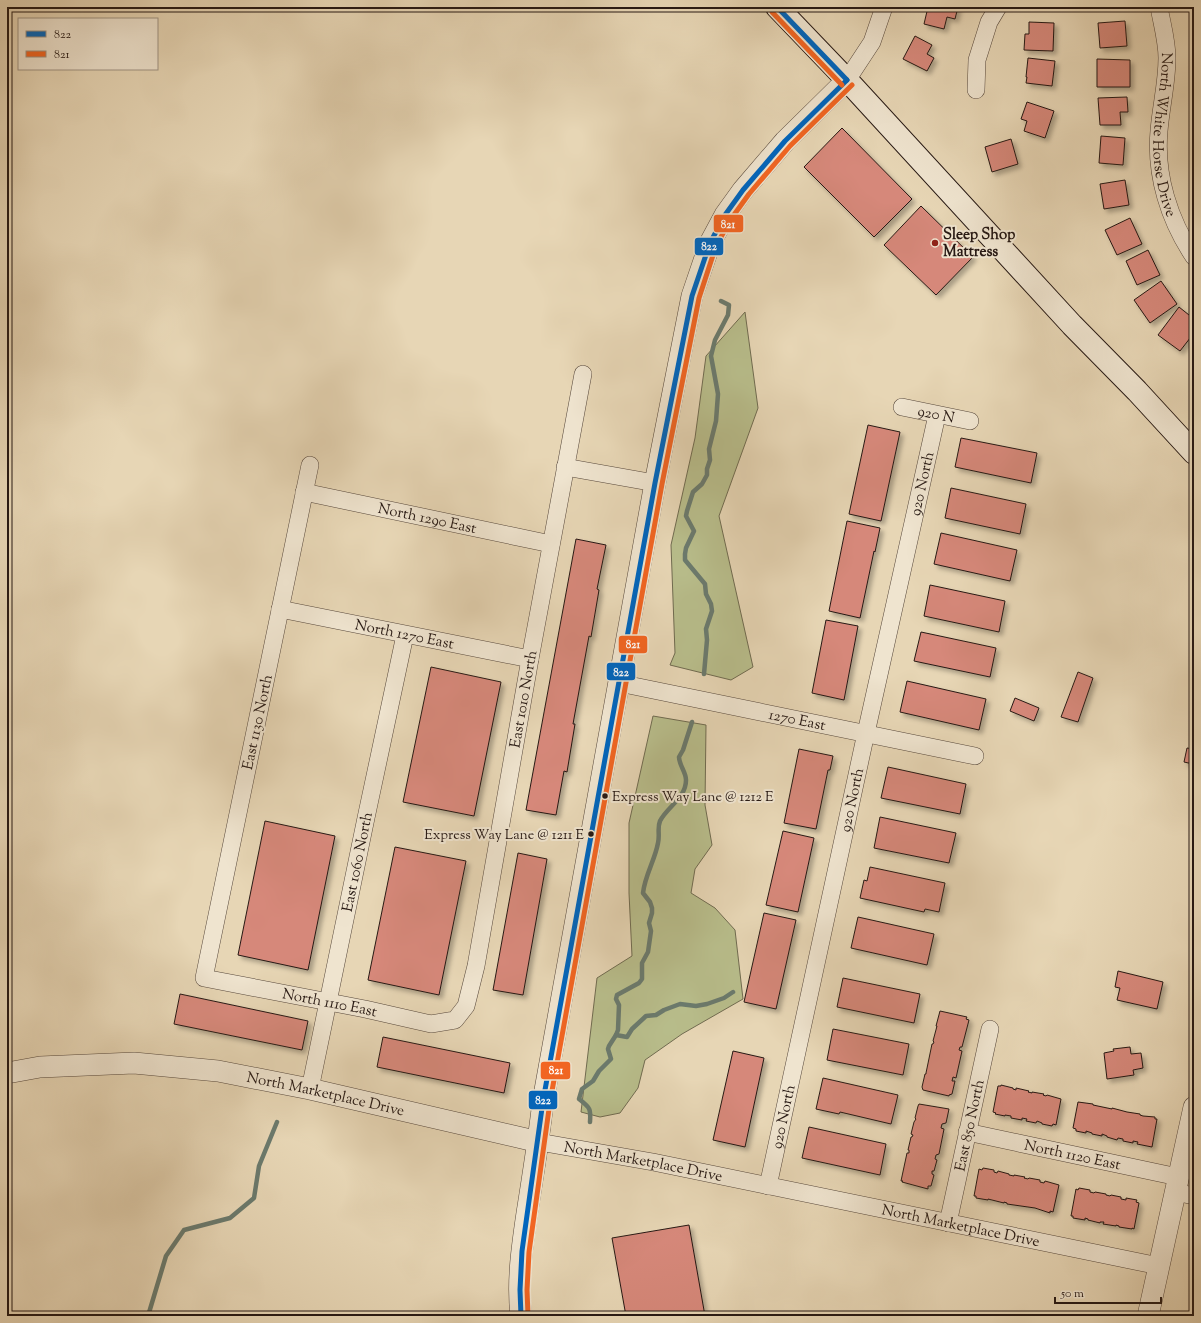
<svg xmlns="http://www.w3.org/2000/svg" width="1201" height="1323" viewBox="0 0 1201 1323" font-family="'Sorts Mill Goudy',serif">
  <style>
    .green { fill: #b8bd8b; stroke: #706b50 }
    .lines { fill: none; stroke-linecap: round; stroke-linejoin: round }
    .stream { stroke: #6b7a6d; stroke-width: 4.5 }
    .building { fill: #d6887a; stroke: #271914; filter: url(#shadow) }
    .minor-casing { stroke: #57483c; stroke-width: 18 }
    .tertiary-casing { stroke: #57483c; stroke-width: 22 }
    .secondary-casing { stroke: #271914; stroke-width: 24 }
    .minor { stroke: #efe4cf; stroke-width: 17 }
    .tertiary { stroke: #efe4cf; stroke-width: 21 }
    .secondary { stroke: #efe4cf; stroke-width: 22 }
    .bus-1-casing { stroke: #efe4cf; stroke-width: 8 }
    .bus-2-casing { stroke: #efe4cf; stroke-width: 8 }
    .bus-1 { stroke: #0065bd; stroke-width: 5 }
    .bus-2 { stroke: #f26522; stroke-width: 5 }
    .poi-dot { fill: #8f2418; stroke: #efe4cf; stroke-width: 1.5 }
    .bus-dot { fill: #271914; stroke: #efe4cf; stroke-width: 1.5 }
    .labels { text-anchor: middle; stroke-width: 4; stroke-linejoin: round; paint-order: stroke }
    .bus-label { font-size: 14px; fill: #271914; stroke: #efe4cf; text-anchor: start }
    .street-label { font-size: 15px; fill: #271914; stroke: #efe4cf }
    .poi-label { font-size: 15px; font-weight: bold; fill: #271914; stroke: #efe4cf; text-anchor: start }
    .line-badge { stroke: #efe4cf; stroke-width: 1.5 }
    .badge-label { font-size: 11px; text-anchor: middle; font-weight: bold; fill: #fff }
  </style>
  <defs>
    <filter id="shadow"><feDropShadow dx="3.5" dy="3.5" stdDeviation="2" flood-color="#0004"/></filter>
  </defs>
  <rect width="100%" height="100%" fill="#e7d6b5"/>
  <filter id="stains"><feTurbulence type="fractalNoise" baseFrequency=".005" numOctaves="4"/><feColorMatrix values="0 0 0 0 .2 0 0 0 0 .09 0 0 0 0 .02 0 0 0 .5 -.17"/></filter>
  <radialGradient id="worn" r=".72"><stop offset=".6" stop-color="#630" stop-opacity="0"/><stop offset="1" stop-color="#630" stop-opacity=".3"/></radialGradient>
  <g class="green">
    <path d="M745,312L758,408L719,516L753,667L731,680L670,665L675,653L671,545L695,438L706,356Z"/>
    <path d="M653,716L706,725L705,805L712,845L695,869L691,893L715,908L735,930L743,999L682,1034L645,1060L638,1088L620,1113L600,1117L581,1112L597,978L632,956L629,893V823Z"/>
  </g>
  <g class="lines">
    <g class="stream">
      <path d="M704,674L707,640L706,629L712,611L711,604L706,594L705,584L685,560V554L686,548L694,531L686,516L687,511L693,492L702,484L707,475V469L710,460L709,449L716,421L718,394L711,356L715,340L728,315L729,305L721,301"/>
      <path d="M616,1035L627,1037L632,1029L646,1016L656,1015L664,1010L680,1004L696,1006L707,1004L724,998L733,992"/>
      <path d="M590,1122C591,1108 590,1108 579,1099L582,1089L593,1081L599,1071L611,1059L608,1049L609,1046L616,1035L618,1030L619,1005L616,999L617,995L639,983L642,979V963L648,952L651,931L649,923L652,913V908L650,902L643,893C645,875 655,860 658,843C660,835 657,828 660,821C667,807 686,798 686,780C686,772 679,765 679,757L683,750L692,722"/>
      <path d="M148,1316L166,1256L184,1230L230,1218L254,1198L259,1166L277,1122"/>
    </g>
  </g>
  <g class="building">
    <path d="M928,7H958L955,19L947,17L944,29L924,24Z"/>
    <path d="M1125,21L1127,46L1100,48L1098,23Z"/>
    <path d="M1029,22L1054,23L1053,51L1024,50L1025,34H1029Z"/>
    <path d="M915,36L932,45L927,54L934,58L927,71L903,59Z"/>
    <path d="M1028,58L1055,61L1052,86L1026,83L1027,77H1026Z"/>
    <path d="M1097,59L1130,60V87H1097Z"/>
    <path d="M1127,97L1128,112H1120L1121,125H1100L1098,98Z"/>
    <path d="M1027,102L1054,111L1045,138L1024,131L1027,121L1021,119Z"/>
    <path d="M842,128L912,199L874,237L804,167Z"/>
    <path d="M1101,136L1125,138L1123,165L1099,163Z"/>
    <path d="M1011,139L1018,164L992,172L985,147Z"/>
    <path d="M1125,180L1129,205L1104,209L1100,184Z"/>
    <path d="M921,206L973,257L936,295L884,245Z"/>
    <path d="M1130,218L1142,244L1117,255L1105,230Z"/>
    <path d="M1148,250L1160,275L1137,285L1126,261Z"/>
    <path d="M1161,281L1177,304L1150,323L1134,300Z"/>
    <path d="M1179,307L1194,319V333L1180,351L1158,335Z"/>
    <path d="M868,425L900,432L881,521L849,514Z"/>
    <path d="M961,438L1037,453L1031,483L955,467Z"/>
    <path d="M951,488L1026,504L1020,534L945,518Z"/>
    <path d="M847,521L880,528L875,552L874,551L860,618L829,611Z"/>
    <path d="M941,533L1017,550L1010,581L934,564Z"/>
    <path d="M576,539L606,545L597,589L599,590L591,637L589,636L573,724H575L567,772L564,771L556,815L526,810Z"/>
    <path d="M930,585L1005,601L999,632L924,616Z"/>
    <path d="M826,620L858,626L844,700L812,693Z"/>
    <path d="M921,632L996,648L990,677L914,661Z"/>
    <path d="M431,667L501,682L474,816L403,802Z"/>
    <path d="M1078,672L1093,678L1078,722L1061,717Z"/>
    <path d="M907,681L986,699L979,730L900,712Z"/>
    <path d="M1015,698L1039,708L1034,721L1010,711Z"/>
    <path d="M1187,748L1194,749V778L1190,777L1193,764L1184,762Z"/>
    <path d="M799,749L833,756L830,770H828L816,829L784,823Z"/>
    <path d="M888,767L966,784L960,814L881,798Z"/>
    <path d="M880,817L956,833L949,863L874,848Z"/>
    <path d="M265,821L335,836L308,970L238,955Z"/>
    <path d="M783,831L814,838L798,912L766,905Z"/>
    <path d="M395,847L466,861L439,995L368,980Z"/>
    <path d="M518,853L547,859L523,995L493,990Z"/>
    <path d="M870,867L945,883L939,912L925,909L924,912L860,898L864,880L867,881Z"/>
    <path d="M764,913L796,920L776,1009L744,1002Z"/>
    <path d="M858,917L934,934L927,965L851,948Z"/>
    <path d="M1118,971L1163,982L1157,1009L1117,1000L1120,988L1115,987Z"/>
    <path d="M843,978L920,994L914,1023L837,1007Z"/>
    <path d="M180,994L308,1021L302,1050L174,1024Z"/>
    <path d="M940,1011L967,1017L966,1019L969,1020L962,1047H960L959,1050L962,1051L956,1078L953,1077L952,1081H955L952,1094L949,1095V1096L923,1090L922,1087L925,1074H926V1073L932,1044H933L934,1042L933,1041L937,1026H936Z"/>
    <path d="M833,1029L909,1044L903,1075L827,1060Z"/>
    <path d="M383,1037L510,1063L504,1093L377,1067Z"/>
    <path d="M1130,1047L1131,1054L1141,1053L1143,1068L1133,1070L1134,1075L1107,1079L1104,1053L1114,1051L1113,1049Z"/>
    <path d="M733,1051L764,1058L745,1147L713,1140Z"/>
    <path d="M823,1078L898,1095L891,1124L840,1112L839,1114L816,1109Z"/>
    <path d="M1001,1085L1013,1088V1089L1016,1090V1088L1029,1091L1028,1092L1032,1093V1092L1044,1094L1043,1095L1046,1096L1047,1095L1061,1099L1056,1125L1053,1124L1052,1126L1042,1124V1123L1037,1121L1036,1123L1026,1121L1027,1119L1022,1118V1120L1011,1118V1116L1005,1115V1116L995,1114L996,1113L993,1112L998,1086H1001Z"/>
    <path d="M1078,1102L1093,1104V1105L1112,1109V1108L1127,1112L1140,1114V1115L1143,1116L1155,1117V1119H1157L1152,1147L1137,1144L1138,1142L1133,1141V1143L1123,1141V1139L1118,1138L1117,1140L1107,1137V1136L1102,1134V1136L1092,1134V1133L1086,1131V1133L1076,1131V1129L1073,1128Z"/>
    <path d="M919,1104L949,1109L946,1123L942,1124L941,1128L944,1129L939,1154L936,1155L935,1159L937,1160L934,1171H932V1174L934,1175L931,1186H928V1189L902,1182L903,1181H901L907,1153H909V1150H908L911,1137H912L913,1135L911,1134L914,1122L916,1119L915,1118L918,1106Z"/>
    <path d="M809,1127L886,1144L880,1175L802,1158Z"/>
    <path d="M983,1168L994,1170V1172L997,1173L998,1171L1009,1174V1175L1014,1176V1175L1025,1177L1024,1178L1028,1179L1029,1178L1040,1180V1182L1044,1183L1045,1181L1059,1185L1053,1212L1050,1211V1213L1035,1208L1007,1204V1203L1004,1202V1203L988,1199V1200L976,1198V1196H974L979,1169L982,1170Z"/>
    <path d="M1079,1188L1090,1190V1192L1094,1193L1095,1192L1106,1194V1195L1110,1196L1111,1195L1121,1197V1199L1126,1200V1198L1137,1200L1136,1202L1139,1203L1134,1229L1132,1228V1229L1119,1227V1226L1116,1225V1226L1103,1224L1104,1222H1100V1223L1088,1220V1219L1085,1218V1220L1073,1218V1216H1071L1076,1189L1078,1190Z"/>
    <path d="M689,1225L705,1316H626L612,1238Z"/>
    <path d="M1194,1293V1312H1190Z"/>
  </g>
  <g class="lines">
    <defs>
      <g id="minor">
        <path id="s1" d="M1159,7C1162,24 1167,41 1167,58C1167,83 1161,106 1159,131C1155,175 1169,220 1194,257"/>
        <path d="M847,80L872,42L884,7"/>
        <path d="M976,90L977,60L989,22L998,7"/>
        <path id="s2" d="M902,407L970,421"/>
        <path id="s3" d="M310,465L204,978L365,1009L431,1024L455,1020L466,1006L476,966L530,659L583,374"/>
        <path d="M565,467L655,483"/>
        <path id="s4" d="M304,492L551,544"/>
        <path id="s5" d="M280,609L530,659"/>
        <path id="s6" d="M619,683L975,756"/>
        <path id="s7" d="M310,1089L366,818L405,635"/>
        <path id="s8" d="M967,1132L1178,1177"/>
        <path id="s9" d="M539,1142L653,1162L1159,1266"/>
        <path id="s10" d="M768,1186L866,733L937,415"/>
        <path d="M1175,1192L1194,1196"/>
        <path id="s11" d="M948,1223L990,1029"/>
      </g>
      <g id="tertiary">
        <path id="s12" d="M7,1073L40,1067L134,1063L218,1071L310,1089L539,1142"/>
        <path d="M521,1316C517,1281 522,1247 527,1213C533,1175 539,1138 543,1101L655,483L692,296L710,243L725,215L743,190L785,141L847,80"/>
        <path d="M1148,1316L1194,1107"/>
      </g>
      <path id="secondary" d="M777,7L847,80L1072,325L1137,391L1194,453"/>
    </defs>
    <use href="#minor" class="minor-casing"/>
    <use href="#tertiary" class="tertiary-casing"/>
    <use href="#secondary" class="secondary-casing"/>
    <use href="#minor" class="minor"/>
    <use href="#tertiary" class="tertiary"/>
    <use href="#secondary" class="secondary"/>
    <defs>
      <g id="bus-1">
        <path d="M777,7L847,80"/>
        <path d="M521,1316L520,1290L522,1251L543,1101L655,483L692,296L710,243L725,215L743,190L785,141L847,80"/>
      </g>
      <g id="bus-2">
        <path d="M772,12L842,85"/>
        <path d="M528,1315L527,1290L529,1252L550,1102L662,484L699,298L716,246L731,219L749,194L790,146L852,85"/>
      </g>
    </defs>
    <use href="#bus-1" class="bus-1-casing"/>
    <use href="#bus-2" class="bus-2-casing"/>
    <use href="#bus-1" class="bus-1"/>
    <use href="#bus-2" class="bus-2"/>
  </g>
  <circle class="poi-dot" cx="935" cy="243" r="4"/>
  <g class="bus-dot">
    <circle cx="605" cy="796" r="3.5"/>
    <circle cx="591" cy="834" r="3.5"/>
  </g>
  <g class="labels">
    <g class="bus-label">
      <text x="612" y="801">Express Way Lane @ 1212 E</text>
      <text x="584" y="839" text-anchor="end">Express Way Lane @ 1211 E</text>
    </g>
    <g class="street-label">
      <text dy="5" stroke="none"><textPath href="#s1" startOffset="129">North White Horse Drive</textPath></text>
      <text dy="5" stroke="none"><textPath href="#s2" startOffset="35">920 N</textPath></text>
      <text dy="5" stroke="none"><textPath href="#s10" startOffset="719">920 North</textPath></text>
      <text dy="5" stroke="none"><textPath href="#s4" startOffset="126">North 1290 East</textPath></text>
      <text dy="5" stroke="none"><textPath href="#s5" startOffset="127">North 1270 East</textPath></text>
      <text dy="5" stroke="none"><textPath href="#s3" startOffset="1110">East 1010 North</textPath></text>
      <text dy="5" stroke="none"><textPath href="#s6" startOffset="182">1270 East</textPath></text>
      <text transform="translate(257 722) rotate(-78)" y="5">East 1130 North</text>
      <text dy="5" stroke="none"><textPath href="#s10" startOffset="395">920 North</textPath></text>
      <text dy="5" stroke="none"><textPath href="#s7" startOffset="232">East 1060 North</textPath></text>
      <text dy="5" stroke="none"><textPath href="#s3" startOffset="652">North 1110 East</textPath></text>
      <text dy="5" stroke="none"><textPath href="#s12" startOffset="322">North Marketplace Drive</textPath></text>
      <text dy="5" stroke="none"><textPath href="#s10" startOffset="71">920 North</textPath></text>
      <text dy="5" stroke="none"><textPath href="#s11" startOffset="100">East 850 North</textPath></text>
      <text dy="5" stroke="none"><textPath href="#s8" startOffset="108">North 1120 East</textPath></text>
      <text dy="5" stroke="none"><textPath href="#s9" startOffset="106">North Marketplace Drive</textPath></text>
      <text dy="5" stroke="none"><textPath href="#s9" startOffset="430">North Marketplace Drive</textPath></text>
    </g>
    <g class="poi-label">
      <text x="943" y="239">Sleep Shop<tspan x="943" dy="17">Mattress</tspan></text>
    </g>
  </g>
  <g class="line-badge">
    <rect x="713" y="214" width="31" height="19" rx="4" fill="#f26522"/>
    <rect x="694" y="237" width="30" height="19" rx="4" fill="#0065bd"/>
    <rect x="618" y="635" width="30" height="19" rx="4" fill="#f26522"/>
    <rect x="606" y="662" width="30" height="19" rx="4" fill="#0065bd"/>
    <rect x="540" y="1061" width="31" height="19" rx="4" fill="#f26522"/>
    <rect x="528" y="1090" width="30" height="20" rx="4" fill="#0065bd"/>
  </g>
  <g class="badge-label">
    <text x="728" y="228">821</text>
    <text x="709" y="250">822</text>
    <text x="633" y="648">821</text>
    <text x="621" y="676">822</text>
    <text x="556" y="1074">821</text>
    <text x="543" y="1104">822</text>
  </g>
  <rect width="1201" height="1323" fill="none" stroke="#e7d6b5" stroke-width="24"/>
  <rect x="8" y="8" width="1185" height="1307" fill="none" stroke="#271914" stroke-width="2"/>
  <rect x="12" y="12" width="1177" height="1299" fill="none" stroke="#271914"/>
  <rect x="18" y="18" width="140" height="52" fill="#efe4cf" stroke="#9f9384"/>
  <rect x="26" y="31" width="20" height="6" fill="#0065bd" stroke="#9f9384"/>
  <text x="54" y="38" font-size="12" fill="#271914">822</text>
  <rect x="26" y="51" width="20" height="6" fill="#f26522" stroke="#9f9384"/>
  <text x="54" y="58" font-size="12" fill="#271914">821</text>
  <path d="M1055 1297v6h106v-6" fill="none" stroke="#271914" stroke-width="2"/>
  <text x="1061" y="1297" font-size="12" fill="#271914" stroke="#efe4cf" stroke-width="3" paint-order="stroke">50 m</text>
  <rect width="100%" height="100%" filter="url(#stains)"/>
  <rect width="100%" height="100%" fill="url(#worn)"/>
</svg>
